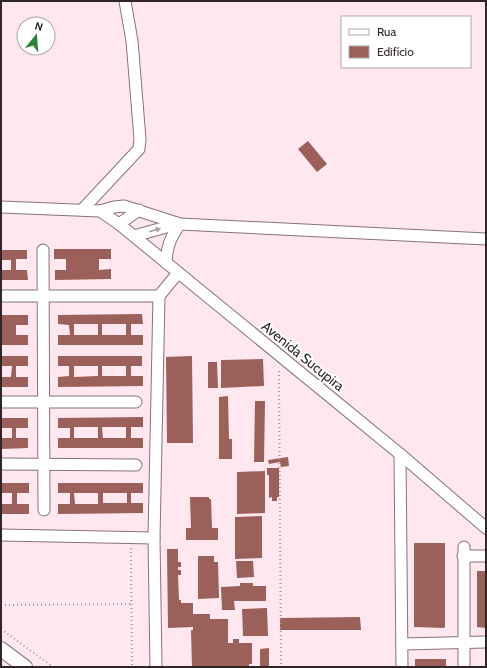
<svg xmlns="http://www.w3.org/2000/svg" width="487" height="668" viewBox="0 0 487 668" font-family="Cabin,sans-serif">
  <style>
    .building { fill: #9b6059; fill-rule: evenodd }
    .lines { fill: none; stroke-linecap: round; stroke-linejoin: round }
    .minor-casing { stroke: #877379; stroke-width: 13 }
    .major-casing { stroke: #877379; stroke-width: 16 }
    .path { stroke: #a5949a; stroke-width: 2; stroke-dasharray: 1 3; stroke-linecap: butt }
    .minor { stroke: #fff; stroke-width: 11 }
    .major { stroke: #fff; stroke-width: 14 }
    .oneway { fill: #a19d9f }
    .labels { text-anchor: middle; stroke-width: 4; stroke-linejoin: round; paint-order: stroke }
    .street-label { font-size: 14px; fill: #2f2629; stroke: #fff }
  </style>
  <rect width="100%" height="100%" fill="#fee7ee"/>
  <g class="building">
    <path d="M308,141L327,164L317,172L298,149Z"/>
    <path d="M54,249H111V259H99V270L111,269V279L55,280V270H66V259H54Z"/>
    <path d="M1,250H27V259H16V270H27L28,280H1V270H11V260H1Z"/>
    <path d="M142,314L143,324H131V335H143V345H58V335H70L69,325L58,324V315ZM74,324H98V335H74ZM102,324H126V335H102Z"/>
    <path d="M1,315H28V325H16V335H28V345H1Z"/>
    <path d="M1,356H28V366H16V377H28V387H1V377H11L12,366H1Z"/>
    <path d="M58,356H142V366H131V376H143V386L58,387V377L69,376V366H58ZM74,366H98V376L74,377ZM102,366H126V376H102Z"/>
    <path d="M192,356L193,443H167L166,357Z"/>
    <path d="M263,359L264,386L221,388V360Z"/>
    <path d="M208,362H217L218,388H208Z"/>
    <path d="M228,396L229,439H232V459H219V397Z"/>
    <path d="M255,401H265L264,462H254Z"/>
    <path d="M143,417V427H131V438H143V448H58V438H70V428H58V418ZM74,427H98V438H74ZM102,427H126V438H103Z"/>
    <path d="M1,418H28V428H16V438H28V448L1,449V438H12V428H1Z"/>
    <path d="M288,457L289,466L281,467L280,462L269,464L268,460Z"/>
    <path d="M267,468H279V497H277V501H272V497L269,498V475H267Z"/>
    <path d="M265,471V513L237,514V472Z"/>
    <path d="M1,483H29V493H17V504H29V514H1V504H12V493H1Z"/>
    <path d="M58,483H143V493H131V503H143V513L58,514V504H70V493H58ZM74,493H98V504H75ZM103,493H127V503H103Z"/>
    <path d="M190,497H209V499H211L212,528H218V540H186V528H191Z"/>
    <path d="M262,516V558L235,559V517Z"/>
    <path d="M414,543H445V627L444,628L414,627Z"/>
    <path d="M167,549H178V562H181V567H178V570H181V575H178L179,600H181V603H193V614H210V619H228V643H233V639H239V643H252V664H249V667H192L191,630H193V627L168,628Z"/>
    <path d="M198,556H214V562H218L219,598L198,599Z"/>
    <path d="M236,561H253L254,577L237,578Z"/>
    <path d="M477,571H486V628L477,627Z"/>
    <path d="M240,583H253V586H266V601H234L235,610H222L221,587L240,586Z"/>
    <path d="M267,608L268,636H243L242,609Z"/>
    <path d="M360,617L361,630H280V618Z"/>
    <path d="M269,648V666H260V649Z"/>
    <rect x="415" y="659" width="31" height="8"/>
  </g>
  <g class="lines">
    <defs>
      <g id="minor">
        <path d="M1,207L100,211L114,207L124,206L180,224L486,239"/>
        <path d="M82,210L139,149L140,139L132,41L125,1"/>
        <path d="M100,211L119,224L400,454L486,528"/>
        <path d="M119,224L139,210"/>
        <path d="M134,236L177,224"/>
        <path d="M43,250L44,510"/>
        <path d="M166,263C167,246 170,238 180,224"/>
        <path d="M1,296H159"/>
        <path d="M1,402H136"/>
        <path d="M400,454L402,667"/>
        <path d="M1,464L136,465"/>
        <path d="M1,535L154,538"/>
        <path d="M464,547V667"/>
        <path d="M463,556H486"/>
        <path d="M402,644L486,642"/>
        <path d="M156,667L154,538L159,296L178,273"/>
      </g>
      <path id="major" d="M1,649L25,667"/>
    </defs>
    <use href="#minor" class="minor-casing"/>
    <use href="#major" class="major-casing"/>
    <g class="path">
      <path d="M279,371L281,667"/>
      <path d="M131,548L132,667"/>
      <path d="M1,605L132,604"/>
      <path d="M1,629L53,667"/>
    </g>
    <use href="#minor" class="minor"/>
    <use href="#major" class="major"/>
  </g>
  <defs><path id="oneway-solid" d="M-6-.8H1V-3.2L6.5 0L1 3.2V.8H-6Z"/></defs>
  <use class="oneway" href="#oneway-solid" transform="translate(155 230) rotate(-16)"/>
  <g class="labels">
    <g class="street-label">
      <text transform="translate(303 356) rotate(39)" y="5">Avenida Sucupira</text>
    </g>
  </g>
  <rect width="487" height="668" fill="none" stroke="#2f2629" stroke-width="4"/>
  <rect x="341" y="16" width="130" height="52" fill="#ffffff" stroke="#aca8a9"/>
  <rect x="349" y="29" width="20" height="6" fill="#ffffff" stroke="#aca8a9"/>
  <text x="377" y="36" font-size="12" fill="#2f2629">Rua</text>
  <rect x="349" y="46" width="20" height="12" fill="#9b6059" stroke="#aca8a9"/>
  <text x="377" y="56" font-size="12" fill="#2f2629">Edifício</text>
  <g transform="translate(36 36) rotate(17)"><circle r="19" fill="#ffffff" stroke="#aca8a9"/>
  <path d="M0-3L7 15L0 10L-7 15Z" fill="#268435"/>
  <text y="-6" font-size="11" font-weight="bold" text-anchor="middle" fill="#2f2629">N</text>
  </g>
</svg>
